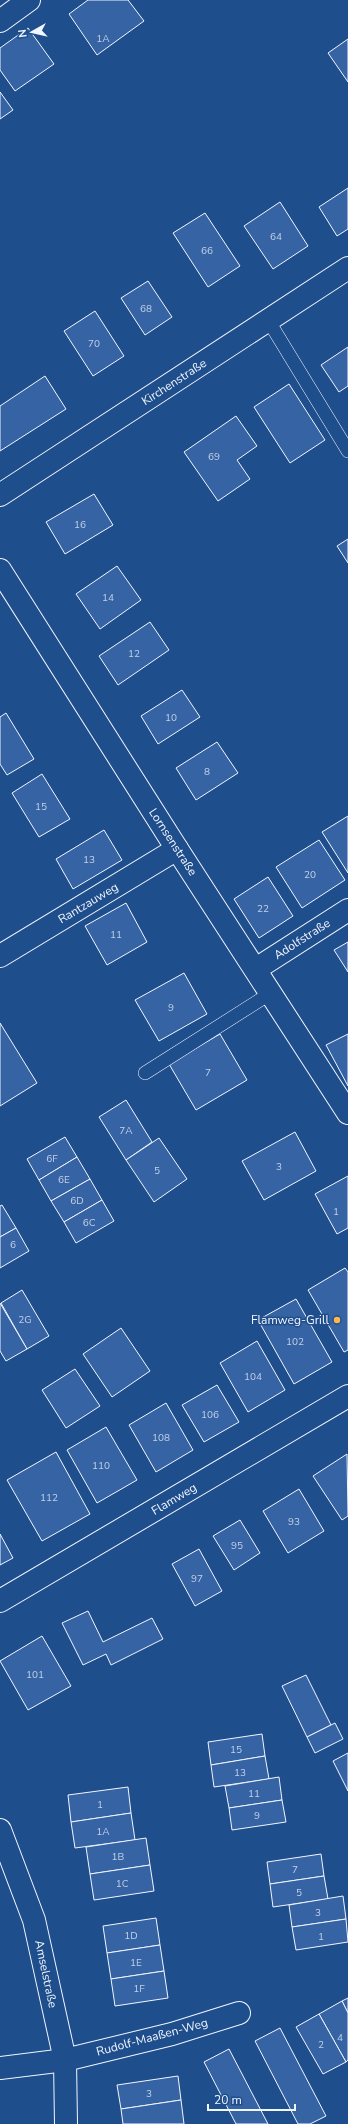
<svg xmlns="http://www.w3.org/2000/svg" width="348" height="2124" viewBox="0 0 348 2124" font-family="'Nunito Sans',sans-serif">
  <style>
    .building { fill: #3563a3; stroke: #f2f6ff }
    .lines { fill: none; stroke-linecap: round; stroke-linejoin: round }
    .lane-casing { stroke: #f2f6ff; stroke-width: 14 }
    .street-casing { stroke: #f2f6ff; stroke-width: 24 }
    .secondary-casing { stroke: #f2f6ff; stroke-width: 24 }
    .lane { stroke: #1f4e8c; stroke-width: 13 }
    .street { stroke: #1f4e8c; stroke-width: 22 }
    .secondary { stroke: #1f4e8c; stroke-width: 22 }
    .poi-dot { fill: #ffb74d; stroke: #1f4e8c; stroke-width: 1.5 }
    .labels { text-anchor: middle; stroke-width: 3; stroke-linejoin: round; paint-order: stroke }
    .number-label { font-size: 10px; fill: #c3d1e8 }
    .street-label { font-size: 12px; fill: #f2f6ff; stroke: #1f4e8c }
    .poi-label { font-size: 12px; fill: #f2f6ff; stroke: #1f4e8c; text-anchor: end }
  </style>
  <rect width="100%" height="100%" fill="#1f4e8c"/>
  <g class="building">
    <path d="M88,0H128L144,21L97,55L69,14Z"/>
    <path d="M28,28L54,64L15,91L0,70V48Z"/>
    <path d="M348,39V82L328,53Z"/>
    <path d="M0,92L13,110L0,119Z"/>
    <path d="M348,188V229L337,236L319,207Z"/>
    <path d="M280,202L308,246L273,269L244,226Z"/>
    <path d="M205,213L240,266L208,287L173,233Z"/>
    <path d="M148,281L172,317L145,335L121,298Z"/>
    <path d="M95,311L124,356L93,376L64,331Z"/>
    <path d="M348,347V386L339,392L321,365Z"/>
    <path d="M45,376L66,409L0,451V406Z"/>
    <path d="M289,384L325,440L290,463L254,407Z"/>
    <path d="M236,416L257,446L237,460L250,479L218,501L184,452Z"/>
    <path d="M94,494L113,525L65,554L46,522Z"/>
    <path d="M348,539V563L337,546Z"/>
    <path d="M117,566L141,600L100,629L76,594Z"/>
    <path d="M150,622L169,650L118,685L99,656Z"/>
    <path d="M182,690L200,717L158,744L141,716Z"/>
    <path d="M6,713L34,759L7,775L0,764V717Z"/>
    <path d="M217,742L238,773L196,800L176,768Z"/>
    <path d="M42,774L70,819L39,837L12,793Z"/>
    <path d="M348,816V873L322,832Z"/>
    <path d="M104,830L122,860L73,889L56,859Z"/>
    <path d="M319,840L345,880L302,908L276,867Z"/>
    <path d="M268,877L293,916L259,938L234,899Z"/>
    <path d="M126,903L147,942L107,965L85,926Z"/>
    <path d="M348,942V972L334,950Z"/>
    <path d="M184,973L207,1014L159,1041L135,1000Z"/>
    <path d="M0,1023L37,1083L0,1106Z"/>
    <path d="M220,1034L247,1080L196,1110L169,1064Z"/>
    <path d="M348,1034V1086L326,1045Z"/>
    <path d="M126,1100L152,1142L126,1160L99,1117Z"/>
    <path d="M295,1132L316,1171L264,1200L242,1161Z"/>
    <path d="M65,1137L77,1157L39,1180L27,1159Z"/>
    <path d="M159,1138L187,1179L154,1202L126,1160Z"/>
    <path d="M77,1157L90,1179L51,1201L39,1180Z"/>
    <path d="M348,1176V1228L337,1234L315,1194Z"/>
    <path d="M90,1179L102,1200L64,1222L51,1201Z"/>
    <path d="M102,1200L114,1221L76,1243L64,1222Z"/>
    <path d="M2,1205L16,1228L0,1237V1206Z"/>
    <path d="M16,1228L29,1251L0,1268V1237Z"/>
    <path d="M345,1268L348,1272V1350L344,1352L308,1290Z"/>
    <path d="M22,1290L49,1336L27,1349L1,1303Z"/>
    <path d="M296,1299L332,1362L294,1384L258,1320Z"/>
    <path d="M0,1303L27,1349L6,1361L0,1351Z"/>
    <path d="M121,1328L150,1371L112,1397L83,1354Z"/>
    <path d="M257,1341L285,1390L248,1412L220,1363Z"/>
    <path d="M75,1369L100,1406L66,1428L42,1390Z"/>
    <path d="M217,1385L239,1422L204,1442L182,1405Z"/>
    <path d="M166,1403L193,1450L156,1472L129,1425Z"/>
    <path d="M106,1427L137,1480L97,1503L67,1450Z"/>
    <path d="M56,1452L90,1514L42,1541L7,1480Z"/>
    <path d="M347,1454L348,1516L342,1520L313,1476Z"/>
    <path d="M299,1489L324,1531L288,1553L263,1511Z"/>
    <path d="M240,1520L260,1553L234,1570L213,1536Z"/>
    <path d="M0,1534L13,1558L0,1565Z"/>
    <path d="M199,1549L222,1591L195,1606L172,1564Z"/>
    <path d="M88,1611L103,1642L152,1618L163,1639L111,1665L106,1654L83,1665L62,1623Z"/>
    <path d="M42,1636L71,1686L28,1710L0,1661Z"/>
    <path d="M306,1675L331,1725L307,1737L282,1686Z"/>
    <path d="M335,1723L343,1739L315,1753L307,1737Z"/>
    <path d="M262,1734L265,1756L211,1765L208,1742Z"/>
    <path d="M348,1753V1791L333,1761Z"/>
    <path d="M265,1756L269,1779L214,1787L211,1765Z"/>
    <path d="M279,1777L282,1800L229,1808L225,1786Z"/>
    <path d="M128,1787L131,1813L71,1822L68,1795Z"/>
    <path d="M282,1800L286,1822L232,1830L229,1808Z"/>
    <path d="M131,1813L135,1840L75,1848L71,1822Z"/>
    <path d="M146,1838L150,1865L90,1874L86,1847Z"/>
    <path d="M321,1854L324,1876L270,1884L267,1862Z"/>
    <path d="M150,1865L154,1891L94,1900L90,1874Z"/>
    <path d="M324,1876L328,1899L273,1907L270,1884Z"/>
    <path d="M343,1896L346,1919L292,1927L289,1905Z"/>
    <path d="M156,1918L160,1945L107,1953L103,1926Z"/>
    <path d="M346,1919L348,1942L296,1950L292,1927Z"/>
    <path d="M160,1945L164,1971L111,1979L107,1953Z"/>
    <path d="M164,1971L168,1998L115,2006L111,1979Z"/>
    <path d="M348,1998V2013L342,2001Z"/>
    <path d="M342,2001L348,2013V2060L346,2062L319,2014Z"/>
    <path d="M319,2014L346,2062L323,2074L296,2027Z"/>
    <path d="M280,2028L326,2116L310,2124H298L255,2041Z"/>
    <path d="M229,2049L268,2124H236L204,2062Z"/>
    <path d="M178,2076L181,2100L121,2109L117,2085Z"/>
    <path d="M181,2100L184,2124H123L121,2109Z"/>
  </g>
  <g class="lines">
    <defs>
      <g id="lane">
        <path d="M268,320L348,451"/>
        <path d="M145,1073L271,993"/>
      </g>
      <g id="street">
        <path d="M0,21L29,0"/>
        <path d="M0,495L348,268"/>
        <path d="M0,570L177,849L348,1113"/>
        <path d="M0,956L177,849"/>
        <path d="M256,969L348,910"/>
        <path d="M0,1830L34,1920L65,2060L66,2124"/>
        <path d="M0,2068L65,2060L172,2034L239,2013"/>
      </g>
      <path id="secondary" d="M0,1601L348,1396"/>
    </defs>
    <use href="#lane" class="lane-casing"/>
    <use href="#street" class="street-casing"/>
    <use href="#secondary" class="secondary-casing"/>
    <use href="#lane" class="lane"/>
    <use href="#street" class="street"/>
    <use href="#secondary" class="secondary"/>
  </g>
  <circle class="poi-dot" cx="337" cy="1320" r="4"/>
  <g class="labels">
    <g class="number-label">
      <text x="103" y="42">1A</text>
      <text x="276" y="240">64</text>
      <text x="207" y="254">66</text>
      <text x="146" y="312">68</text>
      <text x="94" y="347">70</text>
      <text x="214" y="460">69</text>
      <text x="80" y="528">16</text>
      <text x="108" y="601">14</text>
      <text x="134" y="657">12</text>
      <text x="171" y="721">10</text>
      <text x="207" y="775">8</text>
      <text x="41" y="810">15</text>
      <text x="89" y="863">13</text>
      <text x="310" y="878">20</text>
      <text x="263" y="912">22</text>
      <text x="116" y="938">11</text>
      <text x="171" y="1011">9</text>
      <text x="208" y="1076">7</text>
      <text x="126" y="1134">7A</text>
      <text x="52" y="1162">6F</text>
      <text x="279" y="1170">3</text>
      <text x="157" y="1174">5</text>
      <text x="64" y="1183">6E</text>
      <text x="77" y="1204">6D</text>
      <text x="336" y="1215">1</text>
      <text x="89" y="1226">6C</text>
      <text x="13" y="1248">6</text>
      <text x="25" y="1323">2G</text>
      <text x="295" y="1345">102</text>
      <text x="253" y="1380">104</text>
      <text x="210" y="1418">106</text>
      <text x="161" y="1441">108</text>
      <text x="101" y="1469">110</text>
      <text x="49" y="1501">112</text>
      <text x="294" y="1525">93</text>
      <text x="237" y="1549">95</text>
      <text x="197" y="1582">97</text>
      <text x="35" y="1678">101</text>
      <text x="236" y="1753">15</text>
      <text x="240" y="1776">13</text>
      <text x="254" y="1797">11</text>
      <text x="100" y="1808">1</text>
      <text x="257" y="1819">9</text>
      <text x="103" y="1835">1A</text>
      <text x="118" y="1860">1B</text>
      <text x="295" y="1873">7</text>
      <text x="122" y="1887">1C</text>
      <text x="299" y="1896">5</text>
      <text x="318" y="1916">3</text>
      <text x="131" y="1939">1D</text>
      <text x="321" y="1940">1</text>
      <text x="136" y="1966">1E</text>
      <text x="139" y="1992">1F</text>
      <text x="340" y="2041">4</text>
      <text x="321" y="2048">2</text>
      <text x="149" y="2097">3</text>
    </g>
    <g class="street-label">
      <text transform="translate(174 382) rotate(-33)" y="4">Kirchenstraße</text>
      <text transform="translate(173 842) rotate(57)" y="4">Lornsenstraße</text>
      <text transform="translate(88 903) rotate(-31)" y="4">Rantzauweg</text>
      <text transform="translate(302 939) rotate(-33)" y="4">Adolfstraße</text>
      <text transform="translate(174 1499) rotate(-31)" y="4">Flamweg</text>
      <text transform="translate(46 1974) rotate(78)" y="4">Amselstraße</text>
      <text transform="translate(152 2037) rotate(-15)" y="4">Rudolf-Maaßen-Weg</text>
    </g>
    <g class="poi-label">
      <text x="329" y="1324">Flamweg-Grill</text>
    </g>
  </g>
  <g transform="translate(32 32) rotate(262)" stroke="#1f4e8c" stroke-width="3" paint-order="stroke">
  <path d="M0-3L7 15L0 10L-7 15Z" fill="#f2f6ff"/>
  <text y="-6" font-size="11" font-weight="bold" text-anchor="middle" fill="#f2f6ff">N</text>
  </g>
  <path d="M208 2104v6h87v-6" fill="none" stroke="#f2f6ff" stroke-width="2"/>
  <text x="214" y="2104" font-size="12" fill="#f2f6ff" stroke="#1f4e8c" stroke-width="3" paint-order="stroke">20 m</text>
</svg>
